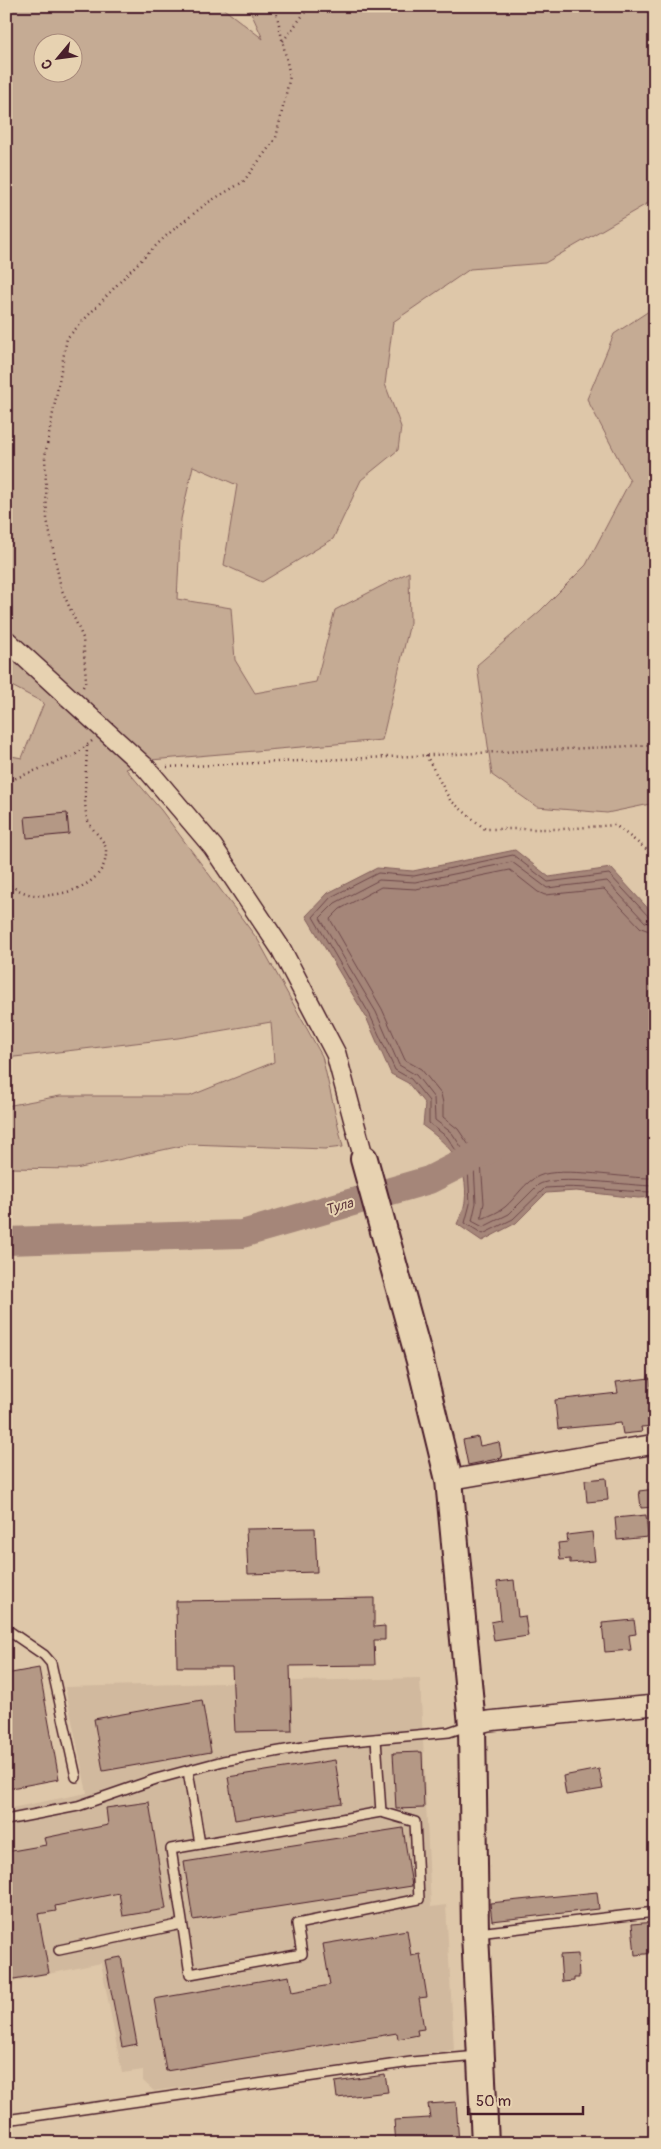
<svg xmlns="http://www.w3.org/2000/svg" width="661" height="2149" viewBox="0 0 661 2149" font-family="Pangolin,sans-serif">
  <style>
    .built { fill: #d1b99e }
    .green { fill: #c5ab94; stroke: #886560; fill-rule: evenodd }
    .water { fill: #a58679; stroke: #815d5a }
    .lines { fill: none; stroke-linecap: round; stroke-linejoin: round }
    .shore { stroke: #6e484a; stroke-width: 1 }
    .river { stroke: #a58679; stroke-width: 28 }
    .building { fill: #b49885; stroke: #4a1f2b }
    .lane-casing { stroke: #4a1f2b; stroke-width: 12 }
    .street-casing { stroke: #4a1f2b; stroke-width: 22 }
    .secondary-casing { stroke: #4a1f2b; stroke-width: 30 }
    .path { stroke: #4a1f2b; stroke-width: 2.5; stroke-dasharray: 1 4; stroke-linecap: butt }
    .lane { stroke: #e7d2b1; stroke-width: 9 }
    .street { stroke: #e7d2b1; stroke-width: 19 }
    .secondary { stroke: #e7d2b1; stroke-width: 26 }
    .labels { text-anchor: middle; stroke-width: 4; stroke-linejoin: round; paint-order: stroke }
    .water-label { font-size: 14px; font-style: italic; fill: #61393e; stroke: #e7d2b1 }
  </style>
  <rect width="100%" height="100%" fill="#dec7a9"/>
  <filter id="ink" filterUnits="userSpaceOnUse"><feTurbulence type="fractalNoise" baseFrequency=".02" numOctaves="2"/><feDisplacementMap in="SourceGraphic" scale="10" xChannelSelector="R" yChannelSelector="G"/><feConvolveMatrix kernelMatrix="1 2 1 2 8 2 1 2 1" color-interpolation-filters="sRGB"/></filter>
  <g filter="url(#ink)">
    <path class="built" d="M420,1678L431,1907L446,1905L454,2050L154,2091L143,2081V2070L122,2073L101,1963L6,1983V1809L87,1793L65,1687Z"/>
    <g class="green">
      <path d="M17,6H220L263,39L248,6H655V199L545,263L470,269L393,322L385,384L401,427L398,450L361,480L333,539L262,582L224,565L237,485L193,466L181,519L177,599L231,608L235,660L255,693L316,682L335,610L409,572L410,623L382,740L151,760L126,769L161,810L258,940L322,1056L343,1147L325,1149L190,1144L76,1169L6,1168V1106L60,1096H190L274,1062L271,1022L178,1038L6,1058V755L22,758L44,703L6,683V17ZM42,42H72V72H42Z"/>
      <path d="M655,307V803L607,813L537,807L492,775L477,665L540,611L586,565L630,481L587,399L614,334Z"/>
    </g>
    <path class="water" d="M515,850L549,877L611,868L655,916V1197L638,1198L576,1191L546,1193L516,1223L482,1241L457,1224C460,1217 464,1209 465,1202C469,1166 451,1146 423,1126L425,1104L408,1083L391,1074L366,1017L306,916L328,893L377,868L413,871Z"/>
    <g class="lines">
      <g class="shore">
        <path d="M655,919L649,917L609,874L548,882L513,855L414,876L378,873L331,897L313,917L370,1015L395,1070L411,1079L429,1101V1123L447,1137L468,1168L470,1204L465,1223L483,1234L513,1219L545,1188C582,1185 618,1192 655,1192"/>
        <path d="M655,925L645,922L607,881L547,888L512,862L415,882L379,880L335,903L320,918L376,1012L399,1065L416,1075L434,1098L435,1120L452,1133L474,1166L476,1203L472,1221L483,1227L509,1214L538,1185C555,1174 630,1186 655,1186"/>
        <path d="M655,933L641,928L604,889L545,895L538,892L510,870L416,889L381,887L340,909L330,919L382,1009L405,1060L421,1069L441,1094L443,1103V1117L458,1129L481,1163L484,1203L481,1218H484C491,1215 499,1212 505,1207C516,1198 525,1181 539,1176C561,1166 626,1179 655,1178"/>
      </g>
      <path class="river" d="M6,1241L242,1234L429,1180L492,1148"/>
    </g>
    <g class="building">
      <path d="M67,813L69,834L27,838L25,817Z"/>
      <path d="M650,1378L655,1426L641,1427L642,1432L623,1434L621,1423L558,1429L555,1400L618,1393L616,1382Z"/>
      <path d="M478,1437L480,1446L499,1442L502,1458L468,1465L463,1440Z"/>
      <path d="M606,1478L608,1500L587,1502L585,1480Z"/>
      <path d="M655,1489V1507L641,1508L639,1491Z"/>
      <path d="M646,1515L648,1537L617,1540L615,1518Z"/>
      <path d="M315,1528L317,1572L248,1574L246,1529Z"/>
      <path d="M592,1532L595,1561L570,1563V1559L560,1560L558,1543L568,1542L567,1535Z"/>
      <path d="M514,1580L518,1617L525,1616L528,1636L494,1641L491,1622L501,1620L497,1582Z"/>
      <path d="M374,1598V1627L385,1626V1640H374L375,1665L290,1666L292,1731L235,1732L232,1667H177L176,1601Z"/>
      <path d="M634,1620L636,1634L629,1635L631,1650L605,1652L602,1623Z"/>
      <path d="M39,1668L59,1779L6,1789V1674Z"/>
      <path d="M202,1700L211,1752L103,1771L94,1719Z"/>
      <path d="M422,1752L424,1808L396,1809L393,1753Z"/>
      <path d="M335,1760L342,1803L235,1820L228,1777Z"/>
      <path d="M599,1769L603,1789L566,1795L563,1776Z"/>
      <path d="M149,1802L166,1909L123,1916L119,1893L55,1906L56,1911L38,1914L49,1973L8,1980L6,1972V1852L46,1845L44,1838L108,1825L106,1808Z"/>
      <path d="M403,1828L412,1886L193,1920L184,1862Z"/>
      <path d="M597,1892L599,1909L492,1921L490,1903Z"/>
      <path d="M655,1922V1953L635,1955L632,1924Z"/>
      <path d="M407,1930L411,1956L420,1954L427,1997L419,1998L424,2029L417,2030L418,2035L398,2039L397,2033L166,2071L154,1999L289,1976L292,1992L330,1985L323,1944Z"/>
      <path d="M578,1954L579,1978H574V1981L562,1982L560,1955Z"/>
      <path d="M121,1957L137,2044L122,2047L105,1960Z"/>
      <path d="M385,2075L388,2092L337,2098L335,2082Z"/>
      <path d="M456,2102L459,2143H396L394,2120L430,2118L428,2104Z"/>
    </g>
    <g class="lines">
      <defs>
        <g id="lane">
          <path d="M6,1629L44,1655L51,1663L76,1777"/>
          <path d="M188,1771L200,1844L381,1812L376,1739"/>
          <path d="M6,1820L78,1806L156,1779L223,1761L320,1744L449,1732L470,1725"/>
          <path d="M200,1844L171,1849L190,1974L302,1954L297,1924L419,1899L415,1822L381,1812"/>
          <path d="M478,1933L655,1912"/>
          <path d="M59,1950L182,1924"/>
          <path d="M6,2120L411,2062L478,2056"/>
        </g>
        <g id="street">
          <path d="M6,640L146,768L213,847L281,949L336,1054L364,1159"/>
          <path d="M449,1480L655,1444"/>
          <path d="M472,1725L488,1721L655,1705"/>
        </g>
        <path id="secondary" d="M364,1159L420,1361L449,1480L472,1725L475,1933L485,2143"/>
      </defs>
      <use href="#lane" class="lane-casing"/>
      <use href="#street" class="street-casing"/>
      <use href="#secondary" class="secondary-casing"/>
      <g class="path">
        <path d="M283,41L310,6"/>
        <path d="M83,687L86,680L83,638L61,588L47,519L45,456L67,338L131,270L167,235L207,203L243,182L276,138L290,76L275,6"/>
        <path d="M426,755L450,800L485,829H562L615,825L655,856"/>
        <path d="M167,767L655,745"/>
        <path d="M6,782L75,755L92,741"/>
        <path d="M6,883C14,888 25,894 34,895C62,898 108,885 106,850C105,839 92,831 88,821C82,808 87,761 87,745"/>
      </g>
      <use href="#lane" class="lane"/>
      <use href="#street" class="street"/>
      <use href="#secondary" class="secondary"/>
    </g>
  </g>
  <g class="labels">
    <g class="water-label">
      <text transform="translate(339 1206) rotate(-16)" y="5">Тула</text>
    </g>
  </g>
  <rect width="661" height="2149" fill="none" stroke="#e7d2b1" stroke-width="25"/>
  <rect x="12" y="12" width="636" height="2124" fill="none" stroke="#4a1f2b" stroke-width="2" filter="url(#ink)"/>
  <g transform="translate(58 58) rotate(241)"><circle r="24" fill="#e7d2b1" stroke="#a88a7b"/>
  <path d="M0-4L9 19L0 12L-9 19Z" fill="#4a1f2b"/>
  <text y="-8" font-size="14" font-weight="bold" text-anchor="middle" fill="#4a1f2b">С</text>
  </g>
  <path d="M468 2106v8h115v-8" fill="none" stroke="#4a1f2b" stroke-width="2.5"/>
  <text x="476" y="2106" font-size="15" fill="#4a1f2b" stroke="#e7d2b1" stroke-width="4" paint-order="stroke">50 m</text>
</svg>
